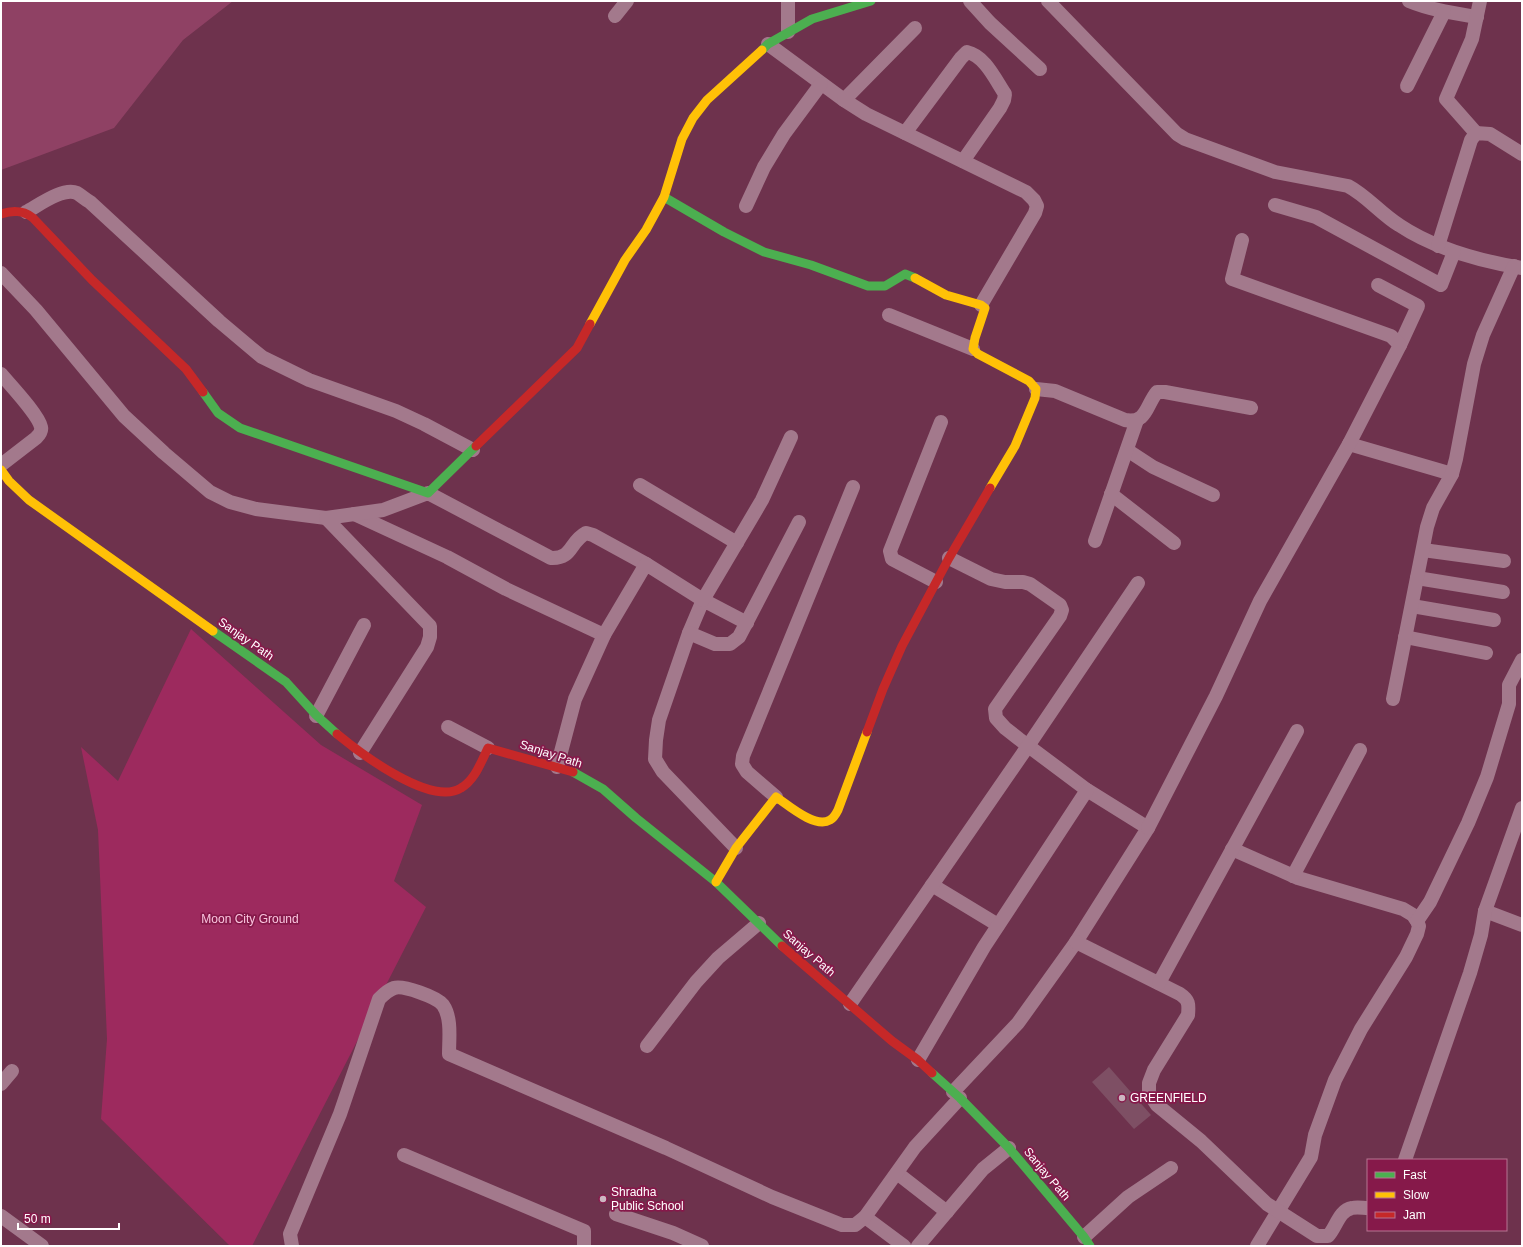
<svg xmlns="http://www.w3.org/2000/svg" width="1523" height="1247" viewBox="0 0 1523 1247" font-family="Arial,sans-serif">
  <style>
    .green { fill: #9d2a5e }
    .water { fill: #8f4164 }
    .building { fill: #7e4f64 }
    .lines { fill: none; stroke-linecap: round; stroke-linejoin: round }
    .street { stroke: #a3798c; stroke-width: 14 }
    .fast { stroke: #4caf50; stroke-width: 9 }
    .slow { stroke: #ffc107; stroke-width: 9 }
    .jam { stroke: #c62828; stroke-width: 9 }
    .poi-dot { fill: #ccb7c1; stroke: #86194a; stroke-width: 1.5 }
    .labels { text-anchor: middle; stroke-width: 3.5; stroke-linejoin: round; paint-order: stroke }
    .street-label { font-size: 12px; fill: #fff; stroke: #86194a }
    .park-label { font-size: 12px; fill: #f9c5de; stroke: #86194a }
    .poi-label { font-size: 12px; fill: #fff; stroke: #86194a; text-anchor: start }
  </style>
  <rect width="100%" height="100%" fill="#6e324d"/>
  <path class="green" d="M191,629L321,745L422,805L394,881L426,907L252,1246H230L101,1119L107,1039L98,830L81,747L118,781Z"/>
  <path class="water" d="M1,1H233L183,40L114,128L1,170Z"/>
  <path class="building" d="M1109,1067L1151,1115L1134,1129L1092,1082Z"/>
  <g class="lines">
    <g class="street">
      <path d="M970,1L990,23L1040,69"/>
      <path d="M1048,1L1177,134L1185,139L1275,172L1348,186C1367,196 1381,214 1399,225C1435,249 1480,261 1522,268"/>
      <path d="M1409,1C1431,10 1453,13 1477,17"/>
      <path d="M615,16L627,1"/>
      <path d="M788,32V1"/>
      <path d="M768,44L844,100L866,114L1026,192L1034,200L1037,206L1035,213L981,305"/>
      <path d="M1407,86L1444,12"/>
      <path d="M844,100L915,28"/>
      <path d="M905,133L961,58L967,52C985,56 995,79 1005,94L1004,100L1000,108L963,161"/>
      <path d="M1476,133L1446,99L1472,39L1480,1"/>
      <path d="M1275,205L1316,217L1441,285L1454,252"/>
      <path d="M746,206L764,167L784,134L821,84"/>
      <path d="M26,212C39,205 63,187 77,193C82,196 86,200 90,202L219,321L251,348L262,357L309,380L396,411L424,424L473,450"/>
      <path d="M1438,246L1471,140L1476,133L1490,134L1522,154"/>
      <path d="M1,273L36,310L124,416L164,453L210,492L230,502L256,509L326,518"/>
      <path d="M1378,285L1418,306L1400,345"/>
      <path d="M889,315L973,349"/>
      <path d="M1,374C10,385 38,414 41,427C42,431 39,435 36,438L1,465"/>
      <path d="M1036,389L1055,391L1125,420C1147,424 1146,405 1157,392H1165L1251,408"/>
      <path d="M1349,444L1452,474"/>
      <path d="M1127,450L1153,467L1213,495"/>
      <path d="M640,485L737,543"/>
      <path d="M1111,494L1174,543"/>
      <path d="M354,514L447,557L506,589L604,635"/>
      <path d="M1095,541L1137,420"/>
      <path d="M1423,550L1504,561"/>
      <path d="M949,558L991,579L1005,582H1023L1030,584L1060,605L1062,610L1060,616L995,709L996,718L1005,728L1019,739L1087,790L1148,828L1076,942L1018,1023L953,1092"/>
      <path d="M1417,578L1503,592"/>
      <path d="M936,582L892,559L890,551L941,422"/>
      <path d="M1412,606L1494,620"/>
      <path d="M689,633L703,600L747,623"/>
      <path d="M1405,637L1486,653"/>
      <path d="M1393,699L1427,527L1433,508L1452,474L1456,459L1474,364L1483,335L1514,266"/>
      <path d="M316,716L364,625"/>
      <path d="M448,727L488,748"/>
      <path d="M360,753L427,647L430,637V626L326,518L383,510L428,493L551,558C573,559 569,542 586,533L593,535L646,564"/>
      <path d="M557,767L575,699L604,635L646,564L703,600L762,500L791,437"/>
      <path d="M776,797L747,772L742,764L743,756L853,487"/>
      <path d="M1148,828L1216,696L1260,601L1349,444L1400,345L1391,336L1232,279L1242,240"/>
      <path d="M736,848L663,772L655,759L656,740L659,720L689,633L715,644H730L739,637L799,522"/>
      <path d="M1232,849L1298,878L1403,909L1413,915L1417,921L1419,926L1417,934L1406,957L1361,1029L1335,1080L1315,1135L1311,1157L1257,1246"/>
      <path d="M1293,876L1360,750"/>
      <path d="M932,885L998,925"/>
      <path d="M1485,911L1522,925"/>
      <path d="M1417,921L1430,902L1468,823L1487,777L1509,704V685L1522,660"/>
      <path d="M1076,942L1180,994C1189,1000 1189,1004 1188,1015L1154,1070L1149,1083V1093L1157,1105L1201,1141L1267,1204L1317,1236H1328C1336,1228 1339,1210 1352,1208C1357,1207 1363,1208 1368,1208"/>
      <path d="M1159,983L1297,731"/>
      <path d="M850,1004L1028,746L1138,583"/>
      <path d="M647,1046L696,982L718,958L759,923"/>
      <path d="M918,1060L984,947L1087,790"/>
      <path d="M1,1084L12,1071"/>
      <path d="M404,1155L584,1231V1246"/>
      <path d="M1405,1160L1470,973L1481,935L1485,911L1522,808"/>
      <path d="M897,1173L947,1212"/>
      <path d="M616,1214L673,1233L702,1246"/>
      <path d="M1,1216L42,1246"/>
      <path d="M865,1217L904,1246"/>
      <path d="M1084,1237L1128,1197L1171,1168"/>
      <path d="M292,1246L290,1234L340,1114L379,999C384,994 388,990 394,988C403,985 437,997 443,1005C452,1018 449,1039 449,1054L666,1148L772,1197L842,1225H855L865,1217L915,1147L960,1098"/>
      <path d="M918,1246L983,1169L1009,1148"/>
    </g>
    <g class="fast">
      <path d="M762,50L768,44L812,19L871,1"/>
      <path d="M664,197L724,232L764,252L811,265L868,286H885L905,274L915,278"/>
      <path d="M203,392L218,413L240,428L428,493L476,446"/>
      <path d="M213,631L286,682L316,715L337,734"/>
      <path d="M573,772L603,789L636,818L716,882L782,946"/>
      <path d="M932,1073L960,1098L1009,1148L1084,1237L1090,1246"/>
    </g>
    <g class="slow">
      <path d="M915,278L946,295L981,305L985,308L975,338L973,349L978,354L1029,381L1036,389L1035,398L1015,446L990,488"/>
      <path d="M590,324L625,260L646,230L664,197L682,139L693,118L707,100L762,50"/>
      <path d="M1,470L9,481L29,500L213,631"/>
      <path d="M716,882L736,848L776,797C788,805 815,829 830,820C834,818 836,814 838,810L867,732"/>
    </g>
    <g class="jam">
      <path d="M1,214C13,210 23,210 33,218L92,280L186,369L203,392"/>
      <path d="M476,446L577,348L590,324"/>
      <path d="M867,732L883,689L902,646L949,558L990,488"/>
      <path d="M337,734C360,753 431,807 461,788C475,780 481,762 488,748L573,772"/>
      <path d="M782,946L892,1041L918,1060L932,1073"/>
    </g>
  </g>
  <g class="poi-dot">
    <circle cx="1122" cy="1098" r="4"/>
    <circle cx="603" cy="1199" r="4"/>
  </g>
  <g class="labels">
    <g class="street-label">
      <text transform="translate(246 639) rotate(35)" y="4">Sanjay Path</text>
      <text transform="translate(551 754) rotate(18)" y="4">Sanjay Path</text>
      <text transform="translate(809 953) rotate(41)" y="4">Sanjay Path</text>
      <text transform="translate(1047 1174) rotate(50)" y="4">Sanjay Path</text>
    </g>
    <g class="park-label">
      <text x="250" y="923">Moon City Ground</text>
    </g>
    <g class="poi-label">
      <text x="1130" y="1102">GREENFIELD</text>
      <text x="611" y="1196">Shradha<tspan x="611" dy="14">Public School</tspan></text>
    </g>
  </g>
  <rect width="1523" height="1247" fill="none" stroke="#ffffff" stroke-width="4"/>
  <rect x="1367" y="1159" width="140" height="72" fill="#86194a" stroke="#b67592"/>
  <rect x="1375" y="1172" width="20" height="6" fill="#4caf50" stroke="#b67592"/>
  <text x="1403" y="1179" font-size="12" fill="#ffffff">Fast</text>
  <rect x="1375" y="1192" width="20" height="6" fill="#ffc107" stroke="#b67592"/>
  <text x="1403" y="1199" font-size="12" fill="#ffffff">Slow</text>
  <rect x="1375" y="1212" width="20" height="6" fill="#c62828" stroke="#b67592"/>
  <text x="1403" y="1219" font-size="12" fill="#ffffff">Jam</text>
  <path d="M18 1223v6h101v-6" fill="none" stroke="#ffffff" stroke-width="2"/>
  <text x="24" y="1223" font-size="12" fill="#ffffff" stroke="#86194a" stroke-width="3" paint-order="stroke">50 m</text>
</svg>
